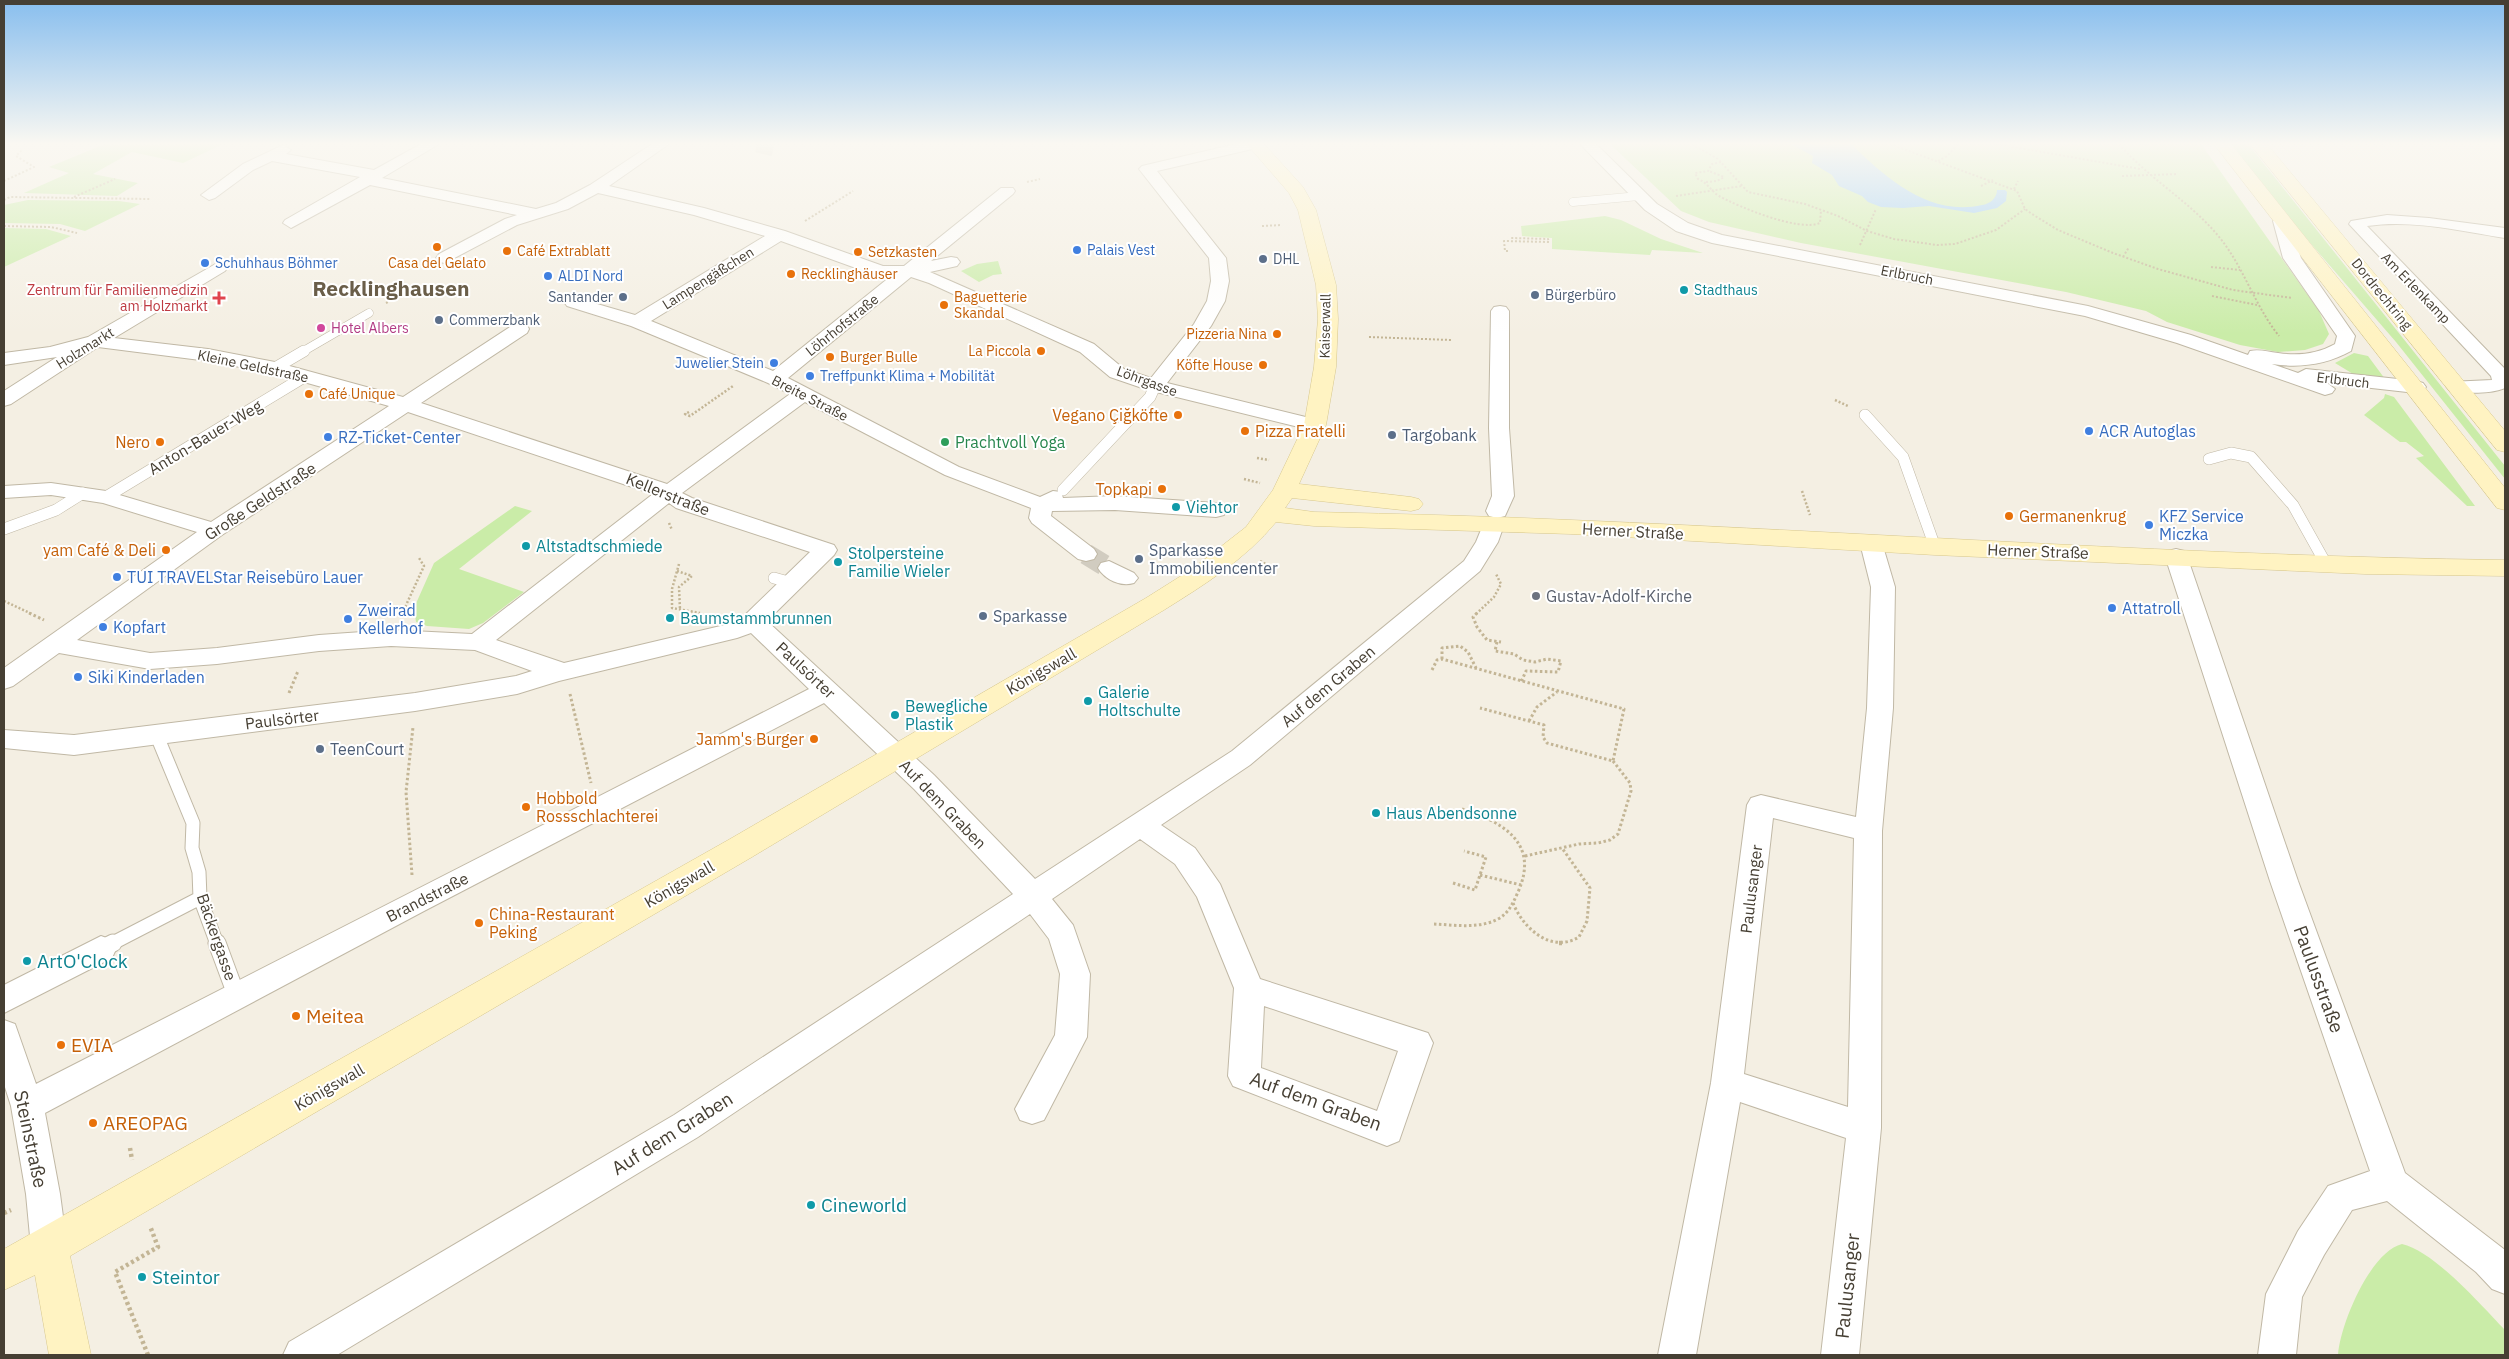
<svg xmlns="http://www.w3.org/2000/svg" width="2509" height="1359" viewBox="0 0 2509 1359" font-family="'IBM Plex Sans',sans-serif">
  <rect width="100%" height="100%" fill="#f4efe3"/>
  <path fill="#caeca8" d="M105 144 113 145 223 144 183 163 132 152 93 174 138 183 117 196 24 193 69 173 49 167Z
    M1610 144H2201L2319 311 2329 334 2323 344 2305 350 2278 352 2240 345 2167 322 2146 311 2066 292 1801 243 1709 222 1681 211Z
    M2231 144H2248L2505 466V479L2396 342 2299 230Z
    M28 200 119 201 140 204 85 231 60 224 4 223V205Z
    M1605 216 1621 220 1661 239 1703 253 1652 250 1650 255 1552 249V238L1522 236 1521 226Z
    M4 228 46 229 71 236 4 267Z
    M998 261 1002 274 993 275 979 282 961 271 977 264Z
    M2354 353 2368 356 2385 379 2358 377 2335 363Z
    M2385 394 2394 397 2475 506H2467L2416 458 2424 456 2406 442H2400L2364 415 2384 398Z
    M515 506 532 511 459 569 524 592 483 623 469 629 427 626 416 622 414 608 434 563Z
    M2402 1244C2434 1251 2481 1305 2505 1330V1355H2338C2340 1325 2370 1252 2402 1244Z"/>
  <path fill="#99ccf7" d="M1791 144H1851C1886 178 1929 217 1982 205 1990 204 1997 198 1997 190H2005L2007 192 2006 201 1997 208 1974 213 1929 206 1903 208 1881 207 1868 202 1862 196 1839 186 1832 175 1812 163 1813 156Z"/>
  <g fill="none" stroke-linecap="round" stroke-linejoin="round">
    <path stroke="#d1ccc0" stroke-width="17" stroke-dasharray="17 8" stroke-linecap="butt" d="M757 144 780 149"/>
    <path stroke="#d1ccc0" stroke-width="21" stroke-dasharray="21 11" stroke-linecap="butt" d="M1086 554 1109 568"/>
    <defs>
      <path id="lane-far3" d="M1573 202 1639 196
        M302 352 369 313"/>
      <path id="lane-far2" d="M275 368 304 351
        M1865 415 1903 457 1935 547
        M2209 459 2231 453 2251 457 2293 505 2326 564
        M1063 490 1150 397 1155 386
        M106 497 304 377
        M4 529 56 510 83 493
        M774 578 792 583"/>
      <path id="lane-far1" d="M157 736 193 823 192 848 199 872 200 898 217 944
        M111 944 200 898"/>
      <path id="lane" d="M217 943 237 997
        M101 949 113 943"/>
      <path id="street" d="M421 144H439L382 178 536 209 556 203 590 185 652 144H669L609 186 704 208 785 231 883 266H904L1001 188H1013L1015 191 1013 194 931 261 951 257 957 258 960 262 957 266 930 272 1094 344 1124 369 1151 378 1194 324 1207 301 1211 281 1209 258 1139 169 1142 166 1236 144H1263L1261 147 1157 171 1226 258 1229 281 1225 301 1211 326 1167 383 1322 421 1325 425 1322 429 1315 431 1148 390 1110 377 1080 352 929 283 911 277 788 378 959 467 1040 497 1053 491 1061 492 1063 498 1115 496 1216 503 1224 505 1227 510 1224 515 1216 517 1115 510 1052 511 1051 516 1094 549 1097 554 1094 559 1086 561 1078 559 1032 523 1029 518 1031 508 945 475 805 402 682 493 692 498 834 545 837 550 834 555 767 621 934 775 1035 879 1232 751 1464 561 1476 542 1485 520 1493 518 1501 520 1504 525 1498 542 1480 571 1250 765 1161 825 1195 848 1220 884 1260 979 1428 1033 1433 1043 1399 1141 1387 1146 1233 1086 1228 1076 1234 988 1197 897 1175 864 1140 839 1052 899 1073 925 1090 974 1087 1037 1044 1120 1032 1124 1020 1120 1015 1109 1055 1035 1060 974 1049 939 1030 914 698 1137 337 1355H283L289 1342 674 1115 1013 894 914 789 824 703 424 911 45 1113 60 1194 67 1247 62 1259 49 1265 36 1259 31 1247 26 1194 11 1106 4 1084V1020L15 1024 36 1084 809 689 751 633 737 638 559 681 517 694 415 711 74 755 4 748V730L74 735 415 693 516 676 532 671 475 650 391 646 319 651 217 664 150 669 59 653 13 686 4 689V668L197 532 103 503 51 495 4 498V486L51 483 106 491 211 522 389 406 272 373 208 361 98 347 11 404 4 406V391L57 357 4 365V353L50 347 88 337 219 262 225 263 228 267 225 271 114 338 208 349 275 362 403 397 513 325H527L529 329 527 333 421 403 667 484 790 394 768 383 631 326 567 306 564 302 567 298 573 297 635 315 765 236 694 215 598 193 568 209 517 225 445 263 439 262 436 258 439 254 505 219 517 215 370 185 291 228 283 223 285 220 360 177 272 161 253 170 215 198 209 200 201 195 243 164 283 145 291 150 286 154 374 170ZM781 241 875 275 891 276 773 371 651 321ZM408 412 653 494 472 634 391 630 319 635 217 648 150 653 77 640 222 535ZM669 503 676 508 810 552 745 615 729 624 564 663 496 640ZM1264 1006 1398 1051 1377 1111 1261 1068Z
        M1580 144H1596L1657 204 1688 223 1722 235 2088 306 2191 335 2248 355 2250 351C2260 349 2268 352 2278 353 2298 356 2317 354 2335 344L2337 336 2283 258 2273 221 2281 216 2287 218 2301 258 2355 336 2351 351C2326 365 2299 368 2272 364L2298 373 2306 369 2416 381 2423 383 2426 387 2423 391 2416 393 2327 383 2335 389 2332 393 2325 395 2177 343 2085 316 1712 243 1676 231 1645 210Z
        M2387 215 2429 218 2505 228V238C2461 231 2412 219 2367 226L2505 369V388C2490 394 2465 394 2449 390L2446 386 2449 382 2492 380 2491 376 2349 224 2351 221Z
        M1500 306 1506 307 1509 311V428L1514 496 1505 516 1497 518 1489 516 1486 511 1492 496 1489 428 1491 311 1494 307Z
        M1871 536 1879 538 1882 543 1895 587 1893 708 1882 831 1881 1128 1859 1355H1821L1846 1138 1740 1102 1696 1355H1658L1711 1083 1747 805 1751 798 1761 795 1856 817 1867 708 1871 587 1860 543 1863 538ZM1773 818 1854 838 1848 1107 1744 1074Z
        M2176 549 2184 551 2187 556 2298 881 2405 1173 2505 1250V1294L2492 1289 2476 1272 2387 1201 2352 1210 2324 1255 2302 1297 2296 1355H2258L2266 1294 2298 1231 2328 1186 2370 1171 2270 881 2165 556 2168 551Z
        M1109 561 1134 573 1138 578 1134 583C1121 587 1105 580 1098 568L1101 563Z
        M101 936 112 940 116 949 112 958 4 1013V985Z"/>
      <path id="secondary" d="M1247 144H1264L1303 187 1316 210 1336 285 1338 319 1336 367 1326 425 1299 484 1411 497 1419 499 1423 504 1419 509 1411 511 1292 498 1285 508 1314 512C1400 514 1486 516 1571 520 1883 533 2193 556 2505 560V576L2365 574 1935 555 1571 534 1314 526 1276 522C1246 559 1204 585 1164 610L752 857 70 1256 91 1355H49L35 1275 4 1290V1249L730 839 1146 598 1192 569 1246 527 1273 490 1304 425 1314 367 1318 319 1316 285 1298 210 1289 193Z
        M2214 144H2231L2505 488V510L2497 508Z
        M2250 144H2267L2505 431V452L2497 450Z"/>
    </defs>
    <use href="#lane-far3" stroke="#c0b8a5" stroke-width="9"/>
    <use href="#lane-far2" stroke="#c0b8a5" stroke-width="12"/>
    <use href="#lane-far1" stroke="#c0b8a5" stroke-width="15"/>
    <use href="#lane" stroke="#c0b8a5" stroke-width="19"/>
    <use href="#street" stroke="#c0b8a5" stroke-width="2"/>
    <use href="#secondary" stroke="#d8c88e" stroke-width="1"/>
    <path stroke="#c3b595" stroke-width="2" stroke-dasharray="2 2" stroke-linecap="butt" d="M1692 144 1718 159 1748 192 1805 204 1838 216 1867 231 1894 239 1937 245 1955 244 1996 230 2025 209
      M1890 144 2017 191 2025 209 2032 214 2058 230 2113 253 2158 269 2233 290 2292 298
      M1996 144 2140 169
      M2119 144C2149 179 2191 202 2220 238 2244 268 2255 306 2279 336
      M2141 144 2149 145
      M1938 161 1947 156 1958 144
      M1721 162 1712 164 1708 171 1695 173 1698 179C1708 183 1711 191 1719 196 1739 207 1799 232 1820 223L1821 210
      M2122 176 2178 174
      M4 181 34 167 16 156 22 150
      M1027 182 1040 179
      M1706 182 1717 181 1724 177 1709 171
      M1981 186 1993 180
      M2014 189 2018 181
      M1676 196 1742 186
      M74 197 115 179
      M4 200 10 197 150 199
      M805 221 853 191
      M4 226 51 227 77 233
      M1262 226 1282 225
      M1860 245 1876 209
      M1508 251H1505L1504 241 1549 242 1548 239 1512 238V236
      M2123 257 2129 247
      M2211 267 2240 270
      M2212 296 2257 305
      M386 303 397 297
      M1369 337 1451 340"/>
    <path stroke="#c3b595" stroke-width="2.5" stroke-dasharray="2 2" stroke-linecap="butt" d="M1835 400 1848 406
      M689 412 685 414 690 416 733 386
      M1257 458 1269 460
      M1244 479 1260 483
      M1802 491 1810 515
      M669 523 672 530
      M1260 561 1275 569
      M679 564 672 589V608L700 613
      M677 571 692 576 679 587 680 610
      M4 601 32 614
      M402 614 424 566 419 558
      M1476 614 1494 597 1501 584 1496 574"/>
    <path stroke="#c3b595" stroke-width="3" stroke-dasharray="2.5 2.5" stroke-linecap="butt" d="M29 613 44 620
      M1477 613 1473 617 1477 627 1487 640 1501 642
      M402 615 403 613
      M1497 642 1495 651 1514 654 1523 660 1535 662 1547 659 1561 661 1558 672 1526 671 1521 682
      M1442 659V648L1460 646 1468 652 1476 668
      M1432 670 1437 660 1442 659 1624 709 1613 761 1547 743 1543 737 1544 725 1480 708
      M289 693 298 671
      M570 694 591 783
      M1529 721 1537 707 1557 692
      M1525 856 1579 844 1598 843 1610 840 1618 834 1631 791 1630 783 1613 761
      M412 875 406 792 413 727
      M1480 875 1521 885
      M1453 883 1475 890 1486 857 1464 851
      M1513 903C1523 928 1551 954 1579 937L1587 921 1590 888 1562 848
      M1434 924C1455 925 1479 929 1498 919 1509 913 1513 903 1518 892 1540 843 1503 822 1462 809"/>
    <path stroke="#c3b595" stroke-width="4.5" stroke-dasharray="3 3" stroke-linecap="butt" d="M1559 943H1565
      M130 1148 132 1160
      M4 1213 11 1210
      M148 1355 115 1272 158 1247 150 1226"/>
    <use href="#lane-far3" stroke="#fff" stroke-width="8"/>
    <use href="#lane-far2" stroke="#fff" stroke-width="11"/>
    <use href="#lane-far1" stroke="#fff" stroke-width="13"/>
    <use href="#lane" stroke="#fff" stroke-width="17"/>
    <use href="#street" fill="#fff" fill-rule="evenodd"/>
    <use href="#secondary" fill="#fff3c2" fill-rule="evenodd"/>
  </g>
  <linearGradient id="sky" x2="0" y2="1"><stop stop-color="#88beee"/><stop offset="0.43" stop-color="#faf8f2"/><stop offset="1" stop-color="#faf8f2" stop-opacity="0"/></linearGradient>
  <rect width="2509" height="334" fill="url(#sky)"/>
  <g fill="#e8710a" stroke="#fff" stroke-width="2">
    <circle cx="437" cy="247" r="5"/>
    <circle cx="507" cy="251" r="5"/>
    <circle cx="858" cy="252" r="5"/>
    <circle cx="791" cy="274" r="5"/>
    <circle cx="944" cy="305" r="5"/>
    <circle cx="1277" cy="334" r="5"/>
    <circle cx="1041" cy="351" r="5"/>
    <circle cx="830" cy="357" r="5"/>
    <circle cx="1263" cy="365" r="5"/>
    <circle cx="309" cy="394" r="5"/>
    <circle cx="1178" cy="415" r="5"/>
    <circle cx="1245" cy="431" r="5"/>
    <circle cx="160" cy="442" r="5"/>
    <circle cx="1162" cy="489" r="5"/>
    <circle cx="2009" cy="516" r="5"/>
    <circle cx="166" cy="550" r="5"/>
    <circle cx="814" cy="739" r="5"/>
    <circle cx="526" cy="807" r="5"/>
    <circle cx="479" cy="923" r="5"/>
    <circle cx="296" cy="1016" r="5"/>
    <circle cx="61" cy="1045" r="5"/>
    <circle cx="93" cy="1123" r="5"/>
  </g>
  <g fill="#3f7fe0" stroke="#fff" stroke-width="2">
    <circle cx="1077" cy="250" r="5"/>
    <circle cx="205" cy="263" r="5"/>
    <circle cx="548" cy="276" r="5"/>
    <circle cx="774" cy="363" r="5"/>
    <circle cx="810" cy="376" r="5"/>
    <circle cx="2089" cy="431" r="5"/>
    <circle cx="328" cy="437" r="5"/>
    <circle cx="2149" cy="525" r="5"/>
    <circle cx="117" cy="577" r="5"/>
    <circle cx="2112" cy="608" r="5"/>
    <circle cx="348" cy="619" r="5"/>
    <circle cx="103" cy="627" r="5"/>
    <circle cx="78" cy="677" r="5"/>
  </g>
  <g fill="#5c6f8a" stroke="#fff" stroke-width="2">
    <circle cx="1263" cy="259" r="5"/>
    <circle cx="1535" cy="295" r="5"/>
    <circle cx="623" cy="297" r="5"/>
    <circle cx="439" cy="320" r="5"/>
    <circle cx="1392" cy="435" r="5"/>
    <circle cx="1139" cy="559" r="5"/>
    <circle cx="983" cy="616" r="5"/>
    <circle cx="320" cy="749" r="5"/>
  </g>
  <g fill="#0f9aa8" stroke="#fff" stroke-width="2">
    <circle cx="1684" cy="290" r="5"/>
    <circle cx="1176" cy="507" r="5"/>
    <circle cx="526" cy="546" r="5"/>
    <circle cx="838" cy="562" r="5"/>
    <circle cx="670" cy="618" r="5"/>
    <circle cx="1088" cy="701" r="5"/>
    <circle cx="895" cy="715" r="5"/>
    <circle cx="1376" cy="813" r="5"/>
    <circle cx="27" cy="961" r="5"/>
    <circle cx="811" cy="1205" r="5"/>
    <circle cx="142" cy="1277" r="5"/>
  </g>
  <path fill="#e0444e" stroke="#fff" stroke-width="2" d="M216.5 290.5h5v5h5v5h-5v5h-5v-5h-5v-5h5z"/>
  <circle fill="#d1479c" stroke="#fff" stroke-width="2" cx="321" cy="328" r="5"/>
  <circle fill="#2e9e5b" stroke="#fff" stroke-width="2" cx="945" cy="442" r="5"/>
  <circle fill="#6b7280" stroke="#fff" stroke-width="2" cx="1536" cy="596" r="5"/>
  <g text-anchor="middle" stroke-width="4" stroke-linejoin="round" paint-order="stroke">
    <g font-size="14" fill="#366cbe" stroke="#fff" text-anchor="start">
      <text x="1087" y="255">Palais Vest</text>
      <text x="215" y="268">Schuhhaus Böhmer</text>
      <text x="558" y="281">ALDI Nord</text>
      <text x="764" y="368" text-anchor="end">Juwelier Stein</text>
      <text x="820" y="381">Treffpunkt Klima + Mobilität</text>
    </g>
    <g font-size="14" fill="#c56008" stroke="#fff" text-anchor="start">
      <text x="517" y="256">Café Extrablatt</text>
      <text x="868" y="257">Setzkasten</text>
      <text x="437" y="268" text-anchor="middle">Casa del Gelato</text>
      <text x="801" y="279">Recklinghäuser</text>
      <text x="954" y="302">Baguetterie<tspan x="954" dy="16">Skandal</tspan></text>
      <text x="1267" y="339" text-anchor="end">Pizzeria Nina</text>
      <text x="1031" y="356" text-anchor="end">La Piccola</text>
      <text x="840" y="362">Burger Bulle</text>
      <text x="1253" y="370" text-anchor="end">Köfte House</text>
      <text x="319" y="399">Café Unique</text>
    </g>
    <g font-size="14" fill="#4e5e75" stroke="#fff" text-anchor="start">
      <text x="1273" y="264">DHL</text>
      <text x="1545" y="300">Bürgerbüro</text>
      <text x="613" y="302" text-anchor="end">Santander</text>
      <text x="449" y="325">Commerzbank</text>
    </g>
    <g font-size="14" fill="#463f33" stroke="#fff">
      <text transform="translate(1907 275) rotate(11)" y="5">Erlbruch</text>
      <text transform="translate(708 278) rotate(-32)" y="5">Lampengäßchen</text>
      <text transform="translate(2416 288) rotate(46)" y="5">Am Erlenkamp</text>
      <text transform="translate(2382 294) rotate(51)" y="5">Dordrechtring</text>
      <text transform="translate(842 325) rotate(-39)" y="5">Löhrhofstraße</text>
      <text transform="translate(1325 326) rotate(-89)" y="5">Kaiserwall</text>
      <text transform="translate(85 348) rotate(-32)" y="5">Holzmarkt</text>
      <text transform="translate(253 366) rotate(12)" y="5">Kleine Geldstraße</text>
      <text transform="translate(2343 380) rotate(7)" y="5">Erlbruch</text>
      <text transform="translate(1147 381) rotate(20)" y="5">Löhrgasse</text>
      <text transform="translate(810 398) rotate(27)" y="5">Breite Straße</text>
    </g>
    <g font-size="14" fill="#be3a42" stroke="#fff" text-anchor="end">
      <text x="208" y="295">Zentrum für Familienmedizin<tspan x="208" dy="16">am Holzmarkt</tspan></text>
    </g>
    <g font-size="14" fill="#0d838f" stroke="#fff" text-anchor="start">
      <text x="1694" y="295">Stadthaus</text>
    </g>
    <g font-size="14" fill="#b23c85" stroke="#fff" text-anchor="start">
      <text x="331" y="333">Hotel Albers</text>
    </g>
    <g font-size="16" fill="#c56008" stroke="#fff" text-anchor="end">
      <text x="1168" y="421">Vegano Çiğköfte</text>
      <text x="1255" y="437" text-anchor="start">Pizza Fratelli</text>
      <text x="150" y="448">Nero</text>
      <text x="1152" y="495">Topkapi</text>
      <text x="2019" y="522" text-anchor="start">Germanenkrug</text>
      <text x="156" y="556">yam Café &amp; Deli</text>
      <text x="804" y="745">Jamm's Burger</text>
      <text x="536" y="804" text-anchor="start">Hobbold<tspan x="536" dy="18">Rossschlachterei</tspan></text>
      <text x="489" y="920" text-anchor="start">China-Restaurant<tspan x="489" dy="18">Peking</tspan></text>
    </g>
    <g font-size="16" fill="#366cbe" stroke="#fff" text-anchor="start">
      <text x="2099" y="437">ACR Autoglas</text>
      <text x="338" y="443">RZ-Ticket-Center</text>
      <text x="2159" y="522">KFZ Service<tspan x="2159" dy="18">Miczka</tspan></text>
      <text x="127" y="583">TUI TRAVELStar Reisebüro Lauer</text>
      <text x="2122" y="614">Attatroll</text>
      <text x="358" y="616">Zweirad<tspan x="358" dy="18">Kellerhof</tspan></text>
      <text x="113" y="633">Kopfart</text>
      <text x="88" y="683">Siki Kinderladen</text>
    </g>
    <g font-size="16" fill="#4e5e75" stroke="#fff" text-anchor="start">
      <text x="1402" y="441">Targobank</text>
      <text x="1149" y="556">Sparkasse<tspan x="1149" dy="18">Immobiliencenter</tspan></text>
      <text x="993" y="622">Sparkasse</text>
      <text x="330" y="755">TeenCourt</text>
    </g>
    <g font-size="16" fill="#463f33" stroke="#fff">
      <text transform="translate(205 437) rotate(-31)" y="6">Anton-Bauer-Weg</text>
      <text transform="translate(668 494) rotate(22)" y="6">Kellerstraße</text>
      <text transform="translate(260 501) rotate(-33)" y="6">Große Geldstraße</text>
      <text transform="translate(1633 531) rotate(3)" y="6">Herner Straße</text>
      <text transform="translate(2038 551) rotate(2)" y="6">Herner Straße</text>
      <text transform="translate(806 670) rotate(43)" y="6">Paulsörter</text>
      <text transform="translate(1041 671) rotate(-30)" y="6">Königswall</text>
      <text transform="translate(1328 686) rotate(-40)" y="6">Auf dem Graben</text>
      <text transform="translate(282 719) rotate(-7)" y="6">Paulsörter</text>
      <text transform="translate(943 804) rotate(46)" y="6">Auf dem Graben</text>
      <text transform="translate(679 884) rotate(-30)" y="6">Königswall</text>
      <text transform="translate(1751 889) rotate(-83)" y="6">Paulusanger</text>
      <text transform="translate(427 897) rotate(-27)" y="6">Brandstraße</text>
      <text transform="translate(217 937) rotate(71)" y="6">Bäckergasse</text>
      <text transform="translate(329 1087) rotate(-30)" y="6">Königswall</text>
    </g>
    <g font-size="16" fill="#27864d" stroke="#fff" text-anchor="start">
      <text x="955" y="448">Prachtvoll Yoga</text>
    </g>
    <g font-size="16" fill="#0d838f" stroke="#fff" text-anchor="start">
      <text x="1186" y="513">Viehtor</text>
      <text x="536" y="552">Altstadtschmiede</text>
      <text x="848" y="559">Stolpersteine<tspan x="848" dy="18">Familie Wieler</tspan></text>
      <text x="680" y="624">Baumstammbrunnen</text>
      <text x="1098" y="698">Galerie<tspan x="1098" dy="18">Holtschulte</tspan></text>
      <text x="905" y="712">Bewegliche<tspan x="905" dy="18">Plastik</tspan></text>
      <text x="1386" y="819">Haus Abendsonne</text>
    </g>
    <g font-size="16" fill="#5b616d" stroke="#fff" text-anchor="start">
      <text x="1546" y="602">Gustav-Adolf-Kirche</text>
    </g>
    <g font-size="19" fill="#0d838f" stroke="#fff" text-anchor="start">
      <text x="37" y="968">ArtO'Clock</text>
      <text x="821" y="1212">Cineworld</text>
      <text x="152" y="1284">Steintor</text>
    </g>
    <g font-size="19" fill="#463f33" stroke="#fff">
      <text transform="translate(2319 979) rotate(70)" y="7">Paulusstraße</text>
      <text transform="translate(1316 1101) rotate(20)" y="7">Auf dem Graben</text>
      <text transform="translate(672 1133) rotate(-32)" y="7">Auf dem Graben</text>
      <text transform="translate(31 1139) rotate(78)" y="7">Steinstraße</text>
      <text transform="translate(1847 1286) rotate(-84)" y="7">Paulusanger</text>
    </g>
    <g font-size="19" fill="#c56008" stroke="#fff" text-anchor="start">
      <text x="306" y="1023">Meitea</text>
      <text x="71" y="1052">EVIA</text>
      <text x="103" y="1130">AREOPAG</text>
    </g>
    <g font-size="21" font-weight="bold" fill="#6a5e49" stroke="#fff">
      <text x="391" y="296">Recklinghausen</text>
    </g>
  </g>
  <rect width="2509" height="1359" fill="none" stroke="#463f33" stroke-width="10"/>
</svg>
